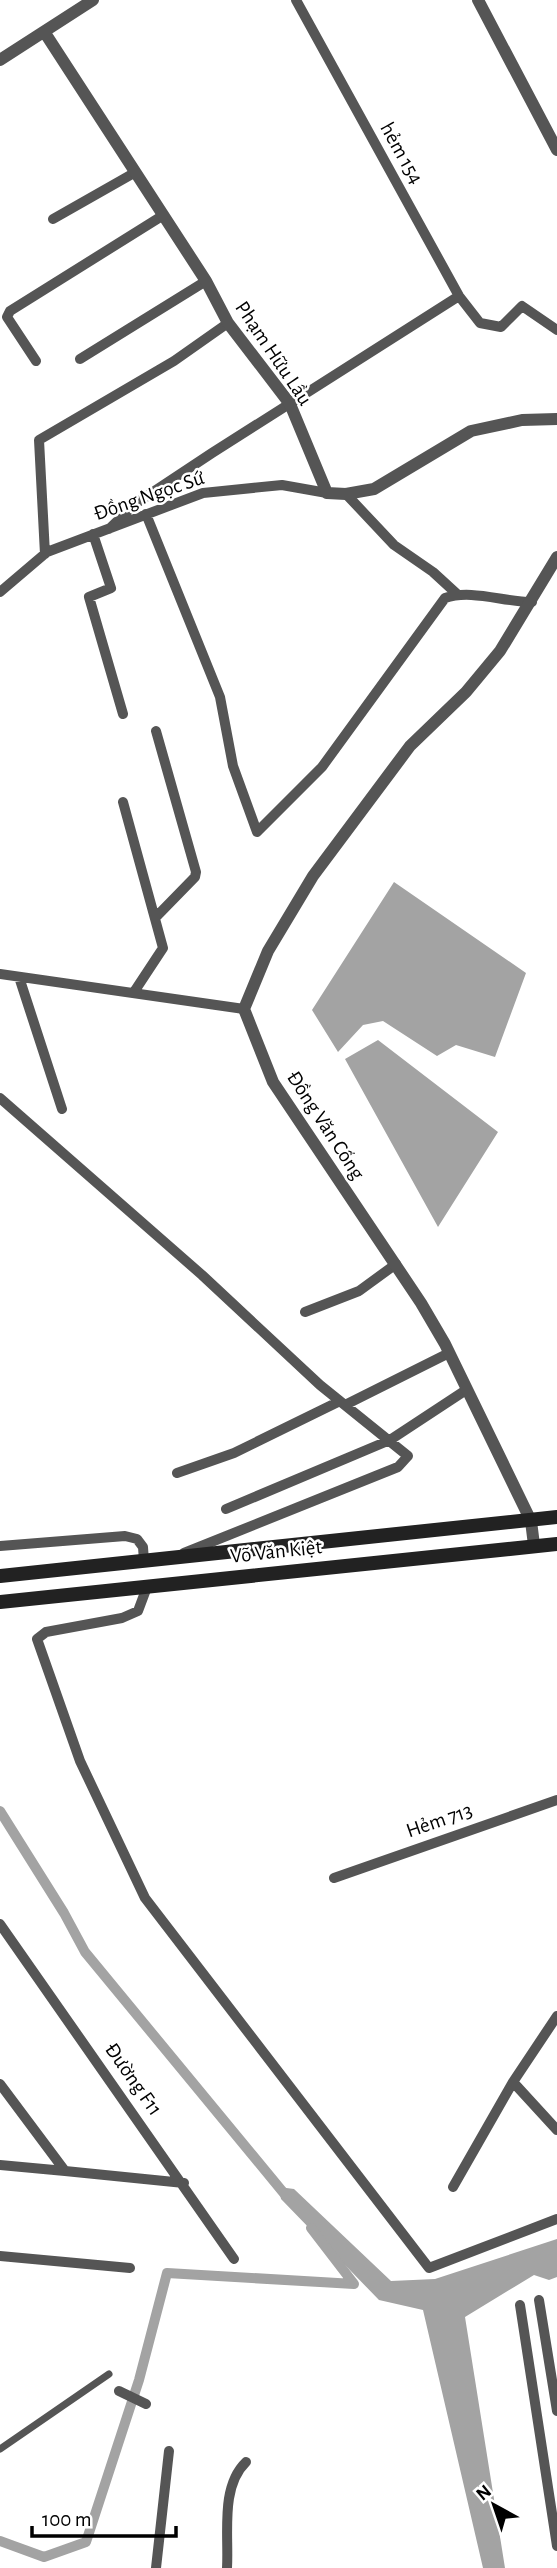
<svg xmlns="http://www.w3.org/2000/svg" width="557" height="2568" viewBox="0 0 557 2568" font-family="'Alegreya Sans',sans-serif">
  <rect width="100%" height="100%" fill="#fff"/>
  <path fill="#a3a3a3" d="M394 882 526 973 495 1057 456 1045 437 1056 383 1021 363 1025 338 1052 312 1010Z
    M378 1040 498 1132 438 1227 345 1059Z
    M279 2187 294 2189 391 2281 435 2279 557 2239V2277L549 2280 534 2275 465 2317 505 2568H483L423 2310 379 2300 281 2199Z"/>
  <g fill="none" stroke-linecap="round" stroke-linejoin="round">
    <path stroke="#a3a3a3" stroke-width="10" d="M0 1811 64 1913 85 1952 287 2197
      M0 2541 44 2557 86 2542 139 2380 167 2273 354 2284 311 2228"/>
    <path stroke="#555" stroke-width="7" d="M0 2449 109 2374"/>
    <path stroke="#555" stroke-width="10" d="M296 0 459 296 480 323 501 327 522 306 557 330
      M53 219 134 173
      M80 359 206 281
      M36 361 7 317 10 311 162 216
      M346 494 394 545 433 572 457 594
      M146 514 220 697 233 766 257 832 322 767 445 598C471 589 504 602 532 602
      M109 529 135 504 212 453 459 296
      M93 534 111 588 89 597 123 714
      M45 554 39 440 174 361 228 323
      M0 592 47 552 203 493 282 485 327 493
      M123 802 163 948 134 992
      M155 918 195 877 196 872 156 731
      M0 974 244 1009
      M19 977 62 1109
      M0 1098 202 1275 320 1385 408 1456 398 1467 184 1553
      M305 1312 359 1291 396 1264
      M345 1405 449 1353
      M177 1473 234 1453 340 1401
      M226 1509 390 1440 466 1390
      M0 1546 125 1536 137 1539 143 1547 144 1561
      M147 1587 138 1611 122 1618 46 1632 37 1639 80 1761 145 1898 429 2268 557 2219
      M334 1878 557 1800
      M0 1924 234 2259
      M513 2082 557 2130
      M0 2084 65 2171 184 2183
      M0 2165 65 2171
      M453 2187 513 2082 557 2016
      M0 2256 130 2268
      M539 2300 557 2411
      M520 2305 557 2546
      M119 2391 146 2404
      M156 2568 169 2451
      M227 2568C229 2535 220 2487 246 2462"/>
    <path stroke="#555" stroke-width="12" d="M478 0 557 150
      M45 33 206 281 228 323 290 404 327 493 346 494 374 489 471 431 522 420 557 419
      M0 60 93 0
      M534 1545 531 1521 445 1344 421 1303 273 1082 244 1009 268 951 313 876 410 746 466 692 500 651 557 557"/>
    <path stroke="#222" stroke-width="14" d="M0 1576 557 1517
      M0 1602 557 1544"/>
  </g>
  <g text-anchor="middle" stroke-width="5" stroke-linejoin="round" paint-order="stroke">
    <g font-size="21" fill="#000" stroke="#fff">
      <text transform="translate(402 153) rotate(61)" y="7">hẻm 154</text>
      <text transform="translate(274 353) rotate(56)" y="7">Phạm Hữu Lầu</text>
      <text transform="translate(149 495) rotate(-19)" y="7">Đồng Ngọc Sứ</text>
      <text transform="translate(326 1125) rotate(57)" y="7">Đồng Văn Cống</text>
      <text transform="translate(276 1551) rotate(-6)" y="7">Võ Văn Kiệt</text>
      <text transform="translate(439 1820) rotate(-19)" y="7">Hẻm 713</text>
      <text transform="translate(134 2079) rotate(55)" y="7">Đường F11</text>
    </g>
  </g>
  <g transform="translate(494 2505) rotate(320)" stroke="#ffffff" stroke-width="5" paint-order="stroke">
  <path d="M0-5L12 26L0 18L-12 26Z" fill="#000000"/>
  <text y="-10" font-size="19" font-weight="bold" text-anchor="middle" fill="#000000">N</text>
  </g>
  <path d="M32 2526v10h144v-10" fill="none" stroke="#000000" stroke-width="3.5"/>
  <text x="42" y="2526" font-size="21" fill="#000000" stroke="#ffffff" stroke-width="5" paint-order="stroke">100 m</text>
</svg>
